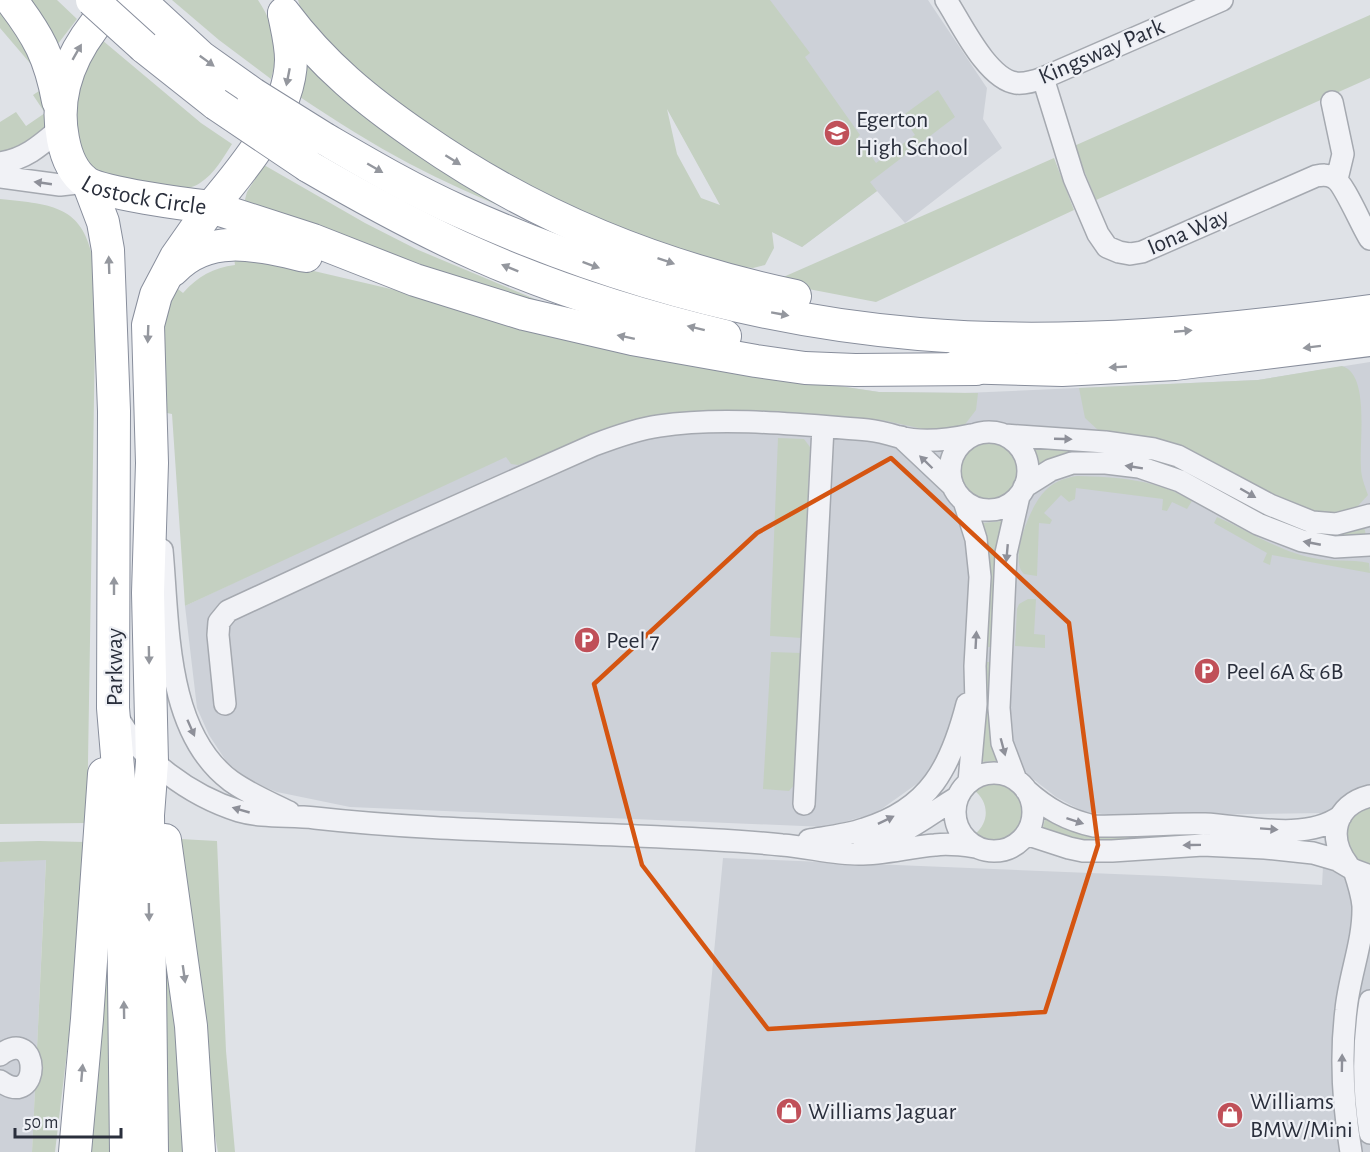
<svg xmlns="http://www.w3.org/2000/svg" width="1370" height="1152" viewBox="0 0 1370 1152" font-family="'Alegreya Sans',sans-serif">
  <rect width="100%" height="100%" fill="#dfe2e7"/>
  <path fill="#cdd1d8" d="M717 0H928L987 88 983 119 1002 148 905 223 877 191 802 247 721 206 662 99Z
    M1370 362V1152H695L723 858 1164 876 1322 885 1326 813 1116 816 1082 811 1056 797 1028 775 988 766 935 764 918 783 876 813 826 827 350 807 277 792 249 781 226 761 209 735 197 708 185 606 383 512 705 366 879 392 965 393 1258 380Z
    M46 859 32 1152H0V862Z"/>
  <path fill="#c4d0c1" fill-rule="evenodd" d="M0 0 46 84V138L0 157V122L16 112 26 126 45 113 33 95 42 89 36 81 41 76 0 28Z
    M20 0H57L77 19 54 49Z
    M172 0H258C275 26 280 49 271 79L219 40Z
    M298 0H770L810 53 805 57 860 135 858 137 876 163 915 135 902 116 938 90 955 117 870 182 877 191 802 247 772 232 774 248 765 265 753 268 719 264 644 246 479 164 340 65 303 17ZM667 109 720 205 701 198 677 154Z
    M1370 15V78L1096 200 1074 146Z
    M102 40 201 123 232 144C223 158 215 173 200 183 183 194 165 188 147 185 131 182 112 180 98 171 76 156 72 113 78 90 82 72 93 56 102 40Z
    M304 57 570 236C516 213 462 191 410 164 372 144 336 121 300 97L304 84Z
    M1054 158 1074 210 876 302 772 282Z
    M264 165 365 223 416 249 580 318 243 207 247 192Z
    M0 199C62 205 87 208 96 277L87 823 0 824Z
    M234 257H254L472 308 705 366 879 392 978 393 976 410 963 427 932 431 882 420 723 411 656 417 614 429 518 465 511 464 506 457 185 606 172 414 167 413 164 323 167 309 178 289 183 293C198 276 213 268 235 265Z
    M1342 366C1370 374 1359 441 1361 468 1361 477 1365 486 1368 495L1356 508 1331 516 1296 508 1153 439 1098 430 1085 418 1079 388 1258 380Z
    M778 438 804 439 810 447 802 638 770 636Z
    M960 471a29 29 0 1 1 58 0a29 29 0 1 1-58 0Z
    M1034 447 1116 450 1164 459 1251 504 1364 526 1366 536 1345 538 1288 529 1195 479 1040 466Z
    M1077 476C1116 477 1157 479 1192 501L1187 509 1172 502 1167 511 1162 510 1163 499 1076 488 1075 499 1069 502 1061 495 1044 513 1052 520 1050 524 1039 523 1037 576 1024 574C1008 560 1031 505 1044 492 1053 482 1064 478 1077 476Z
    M1217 517C1250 531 1277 551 1313 558 1331 562 1351 559 1369 563L1370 573 1272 555 1270 565 1263 562 1267 553 1214 523Z
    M1002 521 998 542 994 647H985L987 540 983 523Z
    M1028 599H1036L1034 634 1045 635V648L1015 646 1017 609 1019 604Z
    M771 652 801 653 794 785 789 791 763 789Z
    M983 662H994L998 761 979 762Z
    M990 782C1049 784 1018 866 975 834 990 822 989 802 974 790Z
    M1370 807V865C1348 859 1335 828 1357 812 1360 810 1366 808 1370 807Z
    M1045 819 1074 832 1094 836 1201 833 1307 839V847L1094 843 1042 831Z
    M180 839 217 841 226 1051 235 1152H218L210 1107Z
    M39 841 86 842 73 1001 55 1152H32L46 860 0 862V842Z
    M113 893 110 1152H88Z
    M171 946 191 1152H163L158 949Z"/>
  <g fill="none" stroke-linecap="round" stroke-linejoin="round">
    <defs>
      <path id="minor" d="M946 0C961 23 987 79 1016 83 1026 84 1035 81 1043 78L1222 0
        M1043 78 1074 178 1098 234 1107 247 1119 252 1130 254 1142 252 1316 176C1322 175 1328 174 1334 178 1344 183 1362 227 1370 239
        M1332 102 1343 154 1337 179
        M0 163C26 159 41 145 61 128
        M0 177 60 185 86 182
        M950 471a39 39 0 1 1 78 0a39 39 0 1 1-78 0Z
        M1005 435 1105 442 1154 449 1178 456 1270 505 1312 522 1336 524 1370 515
        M901 437 953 486
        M1024 487 1051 470 1072 463H1106L1139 467 1180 481 1258 524 1302 541 1335 547 1370 545
        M964 501 976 539 980 577 975 666 976 704 969 782
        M162 550C169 625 165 732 231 781 249 794 269 802 289 812
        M225 704 218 635 219 622 228 611 405 529 594 445C615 437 637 429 659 426 724 416 803 425 868 430 879 431 889 434 899 437 922 443 948 440 971 435
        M116 714C139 759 191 796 239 811 263 818 290 815 315 818 422 830 530 831 637 836 686 838 734 840 782 845 808 847 833 854 859 854 885 854 909 847 935 845 949 843 962 845 976 847
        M955 812a39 39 0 1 1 78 0a39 39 0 1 1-78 0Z
        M1016 780 1002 743 999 708 1006 553 1019 496
        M1026 790C1047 809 1067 820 1094 826 1131 827 1168 823 1205 824 1246 826 1305 842 1341 816
        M804 804 823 427
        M1026 834 1069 848 1083 851H1112L1203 845 1265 848 1313 853 1337 860 1354 870 1370 876
        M809 840C827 837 847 835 864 829 930 809 951 766 967 704
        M864 844C902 839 927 815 958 797
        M1348 865C1327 837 1334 805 1370 796
        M1370 1001C1363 1044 1363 1089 1370 1133
        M0 1055C41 1024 42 1111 0 1081
        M1351 1152C1343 1104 1340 1058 1346 1010 1349 976 1364 941 1363 906 1362 894 1358 882 1354 870"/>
      <g id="highway">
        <path d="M11 0C38 35 50 57 58 101"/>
        <path id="s1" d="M117 0C80 37 52 84 63 139 66 155 72 172 86 182 99 193 191 205 211 207 244 168 290 113 291 60 291 44 287 29 284 14"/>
        <path d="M139 0 201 57 253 94"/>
        <path d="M284 13C323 65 367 101 421 138 536 218 659 267 795 296"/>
        <path d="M144 47 216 104"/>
        <path d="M325 139C368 164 412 190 459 211 605 277 759 321 919 334 1066 347 1224 331 1370 311"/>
        <path d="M308 166C363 198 419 229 478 255 557 290 641 316 725 336"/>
        <path d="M89 185 103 222 108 250 114 411 113 708 122 815 126 1152"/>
        <path d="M173 270C209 231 261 246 306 256"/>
        <path d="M956 367 1062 370 1175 364 1370 340"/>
        <path d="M165 840 191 1026 199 1152"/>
        <path d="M75 1152 87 1019 104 774"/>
        <path d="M152 1152 148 815 152 762 148 593 152 463 148 325 156 295 176 257 211 207 313 240 415 280 524 314 632 339 756 361 805 368 855 370 976 369"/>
      </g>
    </defs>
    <use href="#minor" stroke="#a5a9b0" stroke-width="24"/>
    <use href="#highway" stroke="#888e9c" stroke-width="34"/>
    <use href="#minor" stroke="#f1f2f6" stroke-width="21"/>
    <use href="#highway" stroke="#fff" stroke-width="32"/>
    <defs>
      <path id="highway-bridge" d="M92 0 144 47
        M253 94 325 139
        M216 104 308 166"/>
    </defs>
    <use href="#highway-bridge" stroke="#888e9c" stroke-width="34" stroke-linecap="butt"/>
    <use href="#highway-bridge" stroke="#fff" stroke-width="32"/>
  </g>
  <defs><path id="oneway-solid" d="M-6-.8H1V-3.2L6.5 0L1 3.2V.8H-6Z" transform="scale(1.5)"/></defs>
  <g fill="#94979e">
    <use href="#oneway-solid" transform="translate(77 52) rotate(-60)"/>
    <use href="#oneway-solid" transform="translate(207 61) rotate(36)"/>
    <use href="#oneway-solid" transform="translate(288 77) rotate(101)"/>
    <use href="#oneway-solid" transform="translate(453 160) rotate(32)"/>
    <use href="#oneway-solid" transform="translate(375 168) rotate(30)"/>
    <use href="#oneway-solid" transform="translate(666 261) rotate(19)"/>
    <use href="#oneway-solid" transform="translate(109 265) rotate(-92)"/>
    <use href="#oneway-solid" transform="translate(591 265) rotate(20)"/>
    <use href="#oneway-solid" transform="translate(510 268) rotate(-158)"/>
    <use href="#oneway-solid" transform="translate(780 314) rotate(10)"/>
    <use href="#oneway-solid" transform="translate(696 328) rotate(-166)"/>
    <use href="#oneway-solid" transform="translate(1183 331) rotate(-5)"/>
    <use href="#oneway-solid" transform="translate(148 334) rotate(92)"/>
    <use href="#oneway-solid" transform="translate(626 337) rotate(-168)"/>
    <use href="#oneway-solid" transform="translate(1312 347) rotate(173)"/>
    <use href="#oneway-solid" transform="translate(1118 367) rotate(177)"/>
    <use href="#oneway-solid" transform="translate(114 586) rotate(-90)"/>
    <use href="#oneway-solid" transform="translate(149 655) rotate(89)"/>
    <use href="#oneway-solid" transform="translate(149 912) rotate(89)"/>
    <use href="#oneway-solid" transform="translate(184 974) rotate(82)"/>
    <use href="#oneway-solid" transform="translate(124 1010) rotate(-91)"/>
    <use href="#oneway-solid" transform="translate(82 1073) rotate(-85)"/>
  </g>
  <g fill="#8e9099">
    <use href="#oneway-solid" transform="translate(43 183) rotate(-172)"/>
    <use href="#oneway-solid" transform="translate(1063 439) rotate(2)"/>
    <use href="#oneway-solid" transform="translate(926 462) rotate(-136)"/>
    <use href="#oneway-solid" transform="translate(1134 467) rotate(-171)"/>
    <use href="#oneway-solid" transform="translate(1248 493) rotate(30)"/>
    <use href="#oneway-solid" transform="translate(1312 543) rotate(-169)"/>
    <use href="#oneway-solid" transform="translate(1007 553) rotate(95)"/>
    <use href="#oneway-solid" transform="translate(976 640) rotate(-87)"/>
    <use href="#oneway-solid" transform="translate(191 728) rotate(66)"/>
    <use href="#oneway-solid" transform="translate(1003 747) rotate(75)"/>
    <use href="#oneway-solid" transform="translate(241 810) rotate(-164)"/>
    <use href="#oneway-solid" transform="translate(886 820) rotate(-26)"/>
    <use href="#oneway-solid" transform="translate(1075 821) rotate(18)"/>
    <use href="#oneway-solid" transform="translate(1269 829) rotate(4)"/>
    <use href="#oneway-solid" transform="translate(1192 845) rotate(179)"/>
    <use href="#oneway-solid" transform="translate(1342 1063) rotate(-89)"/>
  </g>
  <path fill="none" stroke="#d55511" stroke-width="4.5" stroke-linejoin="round" d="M891 458 1069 623 1098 845 1045 1012 768 1029 642 865 594 684 757 533Z"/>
  <defs>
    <symbol id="school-disc" viewBox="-11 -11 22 22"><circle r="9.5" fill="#c05059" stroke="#eef0f5"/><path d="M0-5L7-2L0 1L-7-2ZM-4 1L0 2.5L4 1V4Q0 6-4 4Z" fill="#fff"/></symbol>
    <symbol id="parking-disc" viewBox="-11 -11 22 22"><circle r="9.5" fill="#c05059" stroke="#eef0f5"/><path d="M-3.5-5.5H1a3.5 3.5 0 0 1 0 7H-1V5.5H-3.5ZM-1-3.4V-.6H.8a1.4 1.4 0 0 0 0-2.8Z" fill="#fff"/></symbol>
    <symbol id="shop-disc" viewBox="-11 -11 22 22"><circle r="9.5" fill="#c05059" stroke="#eef0f5"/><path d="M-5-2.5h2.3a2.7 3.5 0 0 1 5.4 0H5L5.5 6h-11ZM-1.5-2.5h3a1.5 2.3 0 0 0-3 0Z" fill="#fff"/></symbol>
  </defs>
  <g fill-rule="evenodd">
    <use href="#school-disc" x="822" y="118" width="30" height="30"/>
    <use href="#parking-disc" x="572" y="625" width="30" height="30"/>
    <use href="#parking-disc" x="1192" y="656" width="30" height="30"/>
    <use href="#shop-disc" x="774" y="1096" width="30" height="30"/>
    <use href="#shop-disc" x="1215" y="1100" width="30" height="30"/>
  </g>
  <g text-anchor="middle" stroke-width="4.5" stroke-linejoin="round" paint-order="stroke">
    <g font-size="24" fill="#2a2f3c" stroke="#eef0f5">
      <text transform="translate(1101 51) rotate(-23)" y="8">Kingsway Park</text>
      <text dy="8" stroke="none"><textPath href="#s1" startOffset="266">Lostock Circle</textPath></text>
      <text transform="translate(1188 231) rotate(-23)" y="8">Iona Way</text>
      <text transform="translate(114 667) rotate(-90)" y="8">Parkway</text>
    </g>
    <g font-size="24" fill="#2a2f3c" stroke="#eef0f5" text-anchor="start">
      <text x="856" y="127">Egerton<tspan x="856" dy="28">High School</tspan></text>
      <text x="606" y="648">Peel 7</text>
      <text x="1226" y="679">Peel 6A &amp; 6B</text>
      <text x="1250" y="1109">Williams<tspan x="1250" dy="28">BMW/Mini</tspan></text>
      <text x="808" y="1119">Williams Jaguar</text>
    </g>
  </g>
  <path d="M15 1128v9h106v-9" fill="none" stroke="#2a2f3c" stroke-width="3"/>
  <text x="24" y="1128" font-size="18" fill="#2a2f3c" stroke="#eef0f5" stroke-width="4.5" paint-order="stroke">50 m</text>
</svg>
